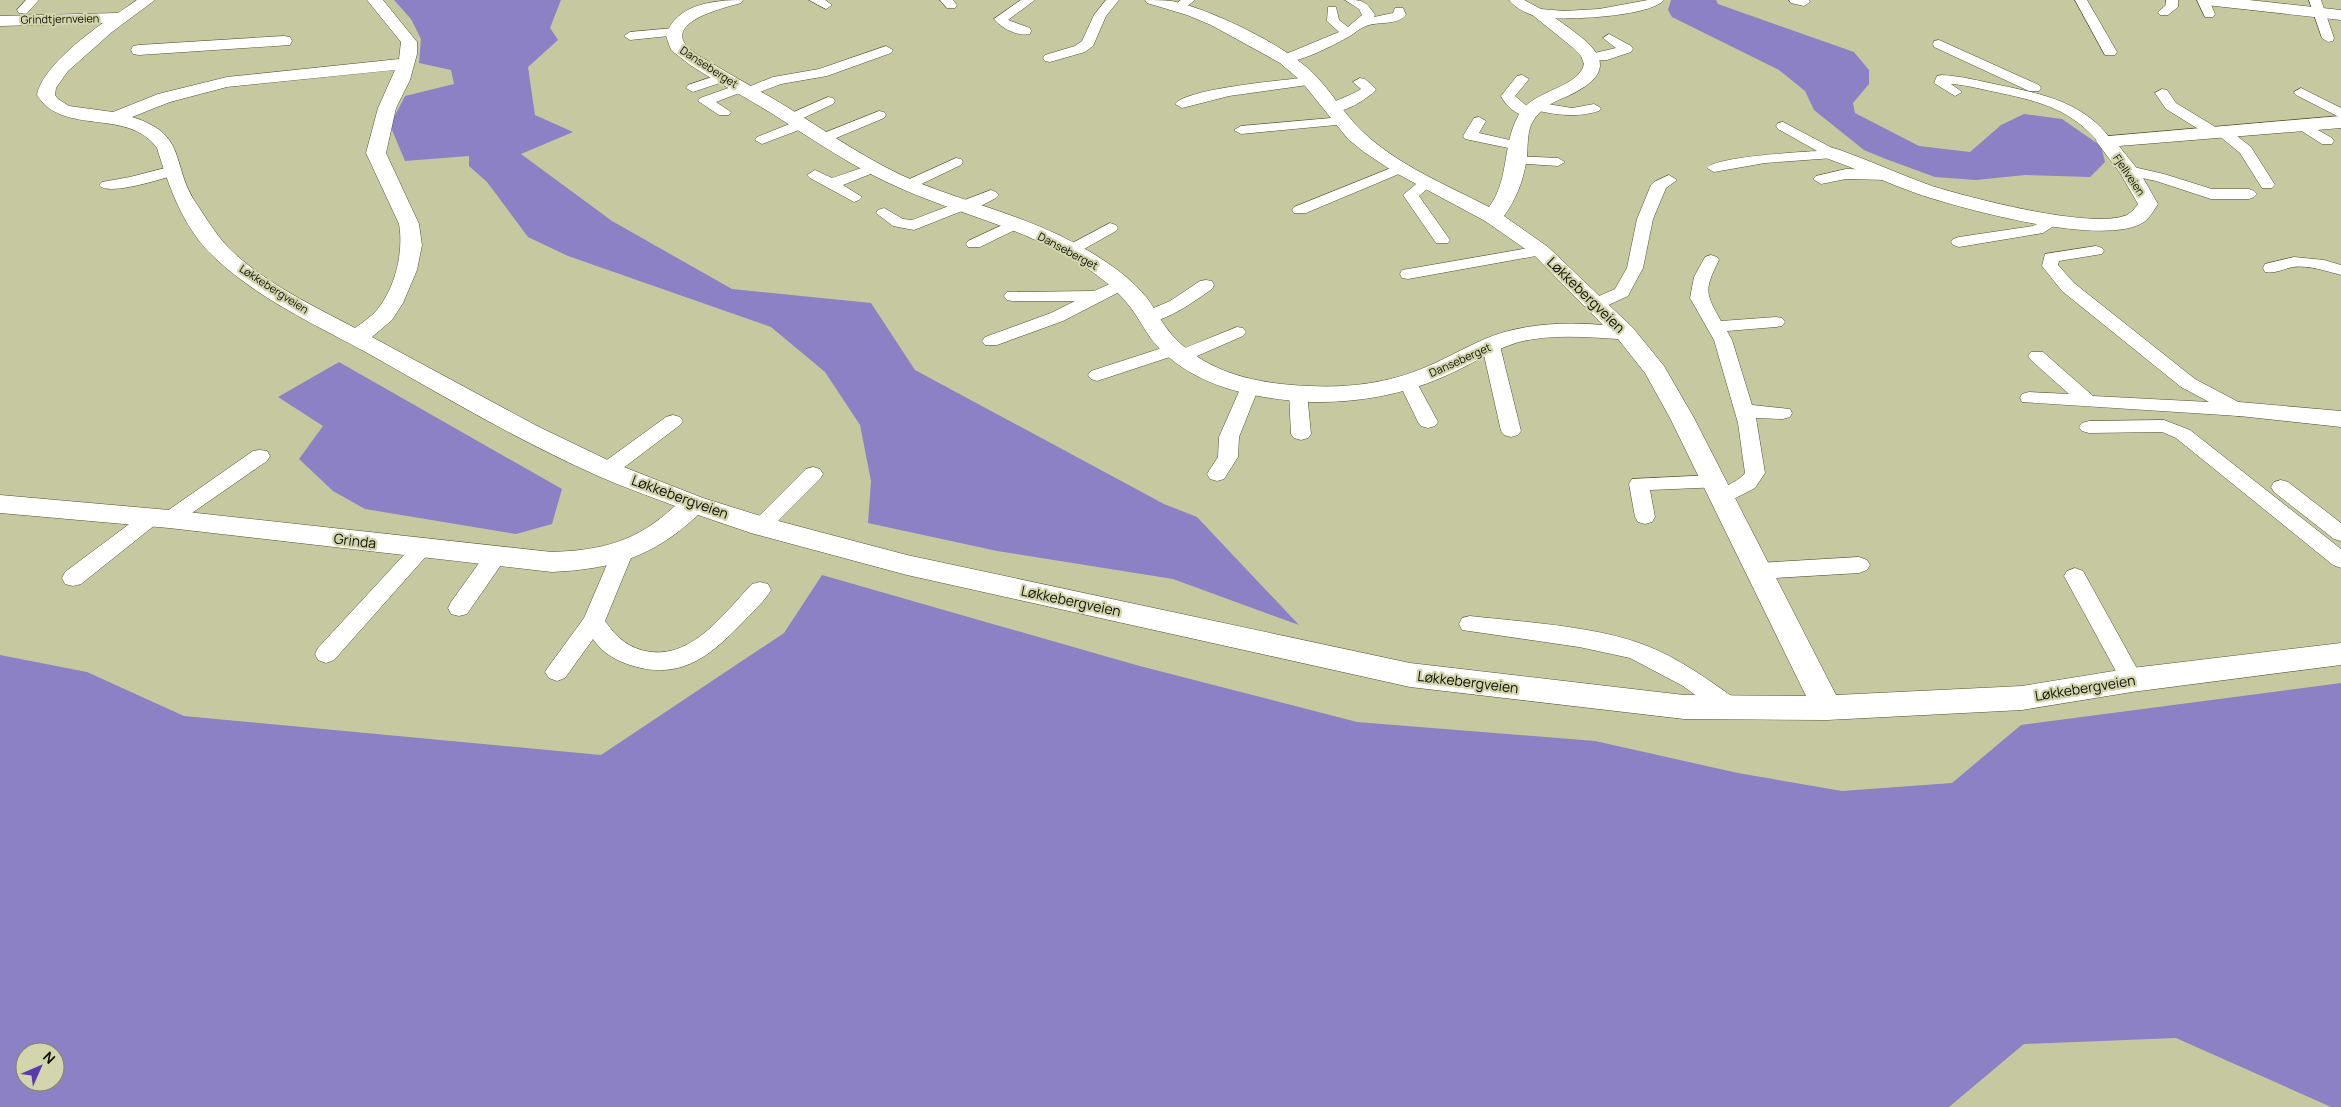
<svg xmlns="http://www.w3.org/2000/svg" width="2341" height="1107" viewBox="0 0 2341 1107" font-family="Manrope,sans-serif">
  <rect width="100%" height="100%" fill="#c6c9a0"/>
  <path fill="#8c81c5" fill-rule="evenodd" d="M394 0H561L550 28 558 40 528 67 535 115 573 132 521 154 612 221 732 289 871 303 915 370 1164 504 1197 517 1299 625 1173 579 997 551 868 523 871 481 860 425 825 372 771 327 568 256 528 237 487 182 469 166V156L405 161 390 125 405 96 454 84 451 70 419 63 421 39 411 19Z
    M1671 0H1716L1718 4 1854 52 1869 70V84L1853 103 1855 113 1919 146 1970 152 2001 125 2024 114 2062 119 2101 146 2105 162 2090 177 2025 175 1976 180 1935 177 1883 158 1864 150 1814 110 1805 91 1779 70 1672 17 1668 10Z
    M339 362 562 489 552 524 516 534 365 509 333 491 299 459 323 426 278 397Z
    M822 575 1136 665 1357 722 1595 741 1738 773 1842 791 1952 783 2021 725 2341 683V1107H2331L2176 1038 2024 1044 1949 1107H0V655L87 672 184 716 601 755 784 633ZM25 1052H55V1082H25Z"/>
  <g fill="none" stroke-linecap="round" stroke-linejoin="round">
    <defs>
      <path id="service" d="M26 0H39L27 13H19L17 10Z
        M809 0H825L832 5 826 9Z
        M940 0H953L957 5 955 8H947Z
        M1021 0H1035L1008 20 1030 28 1031 31 1030 34C1018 37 1001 28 994 19Z
        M1106 0H1119L1106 16 1093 46 1085 52 1050 62 1045 61 1043 58 1045 55 1075 46 1082 41 1094 15Z
        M1181 0H1195L1182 10H1174L1172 7Z
        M1345 0C1363 0 1365 0 1375 15L1374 17 1393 13 1395 8H1403L1406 15C1396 26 1378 21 1366 26 1360 28 1355 33 1350 36 1336 44 1296 65 1281 62L1279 59 1281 56 1339 32 1327 21 1328 7H1336L1339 20 1348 27 1362 15 1359 9Z
        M1509 0H1524L1541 9 1564 11 1599 9 1648 0H1664C1650 17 1561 21 1539 17 1529 15 1515 8 1509 0Z
        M1789 0H1809L1810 2 1804 6 1791 3Z
        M2075 0H2087L2117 52 2115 55H2105Z
        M2166 0H2178V7L2168 15H2160L2158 12 2166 5Z
        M2197 0H2209L2215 14 2213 17H2205Z
        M2309 0H2321L2334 38 2333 41 2328 42 2322 38Z
        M674 28 679 29 680 32 679 35 630 40 624 36 630 32Z
        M1609 34 1631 46 1633 49 1631 52 1607 60 1586 61 1584 58 1586 55 1616 48 1603 38Z
        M1939 40 2039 85 2041 88 2039 91H2029L1934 47 1933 44 1934 41Z
        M886 46 893 50 891 53 827 76 781 84 749 96 742 92 716 102 731 112 729 115H719L698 101 700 98 737 85 742 84 748 87 773 77 819 69Z
        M724 73 731 77 729 80 693 92 686 88 688 85Z
        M1522 75 1529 79 1515 96 1528 107 1530 103 1535 102 1572 108 1594 104 1601 108 1599 111C1576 118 1557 115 1534 110L1536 113 1534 116C1521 119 1506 107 1501 96L1517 76Z
        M1942 75C1961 76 1980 81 1999 85 2042 94 2085 102 2112 141L2105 145 2100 144C2072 110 2042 102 2000 93 1984 90 1968 85 1951 84L1962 92 1955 96 1934 83 1937 76Z
        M1310 77 1317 81 1315 84 1229 96 1182 108 1175 104C1187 88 1287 80 1310 77Z
        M1360 78 1365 79 1376 89 1374 92C1362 102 1342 115 1326 111L1324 108C1329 102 1351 96 1361 89L1353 82Z
        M2301 88 2341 108V118L2296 95 2294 92Z
        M2162 89 2167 90 2176 103 2217 128H2227L2251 147 2275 185 2272 188H2262L2240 153 2218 135H2208L2166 109 2155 93Z
        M828 97 833 98 835 101 833 104 797 121H807L809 124 807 127 762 144 755 140 757 137 797 121H787L785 118 787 115Z
        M879 111 884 112 886 115 884 118 829 141 824 142 817 138 819 135Z
        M1342 117 1347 118 1349 121 1347 124 1241 134 1234 130 1241 126Z
        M1479 117 1486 121 1479 133 1523 143 1525 146 1518 150 1465 139 1463 136 1474 118Z
        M2302 121 2332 138 2334 141 2332 144H2322L2297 128 2295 125Z
        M1783 122 1838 151 1840 154 1833 158 1765 163 1714 172 1707 168C1714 157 1800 152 1817 151L1778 129 1776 126 1778 123Z
        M1516 156 1558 158 1565 162 1558 166 1511 163 1509 160Z
        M956 158 961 159 963 162 961 165 913 188H903L900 185 903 182Z
        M873 164 878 165 880 168 878 171 843 185 862 197 859 200 854 202 810 178 807 175 815 170 832 178Z
        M1401 164 1406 165 1408 168 1406 171 1306 213H1294L1292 210 1294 207Z
        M173 166 181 171 178 174C165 178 107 197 99 185L102 182 130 177Z
        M2129 166 2164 174 2212 189H2249L2254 191 2257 194 2254 197 2249 199H2211L2156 181 2124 174 2121 171 2124 168Z
        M1846 169 1888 170 1896 175 1888 180 1846 179 1821 184 1813 179 1816 176Z
        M1669 175 1677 180 1666 188 1653 219 1643 268 1630 292 1628 296 1602 308H1590L1587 304 1590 300 1615 289 1627 268 1637 219 1651 185 1654 182Z
        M1427 177 1435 182 1419 196 1450 240 1448 243H1436L1403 195 1422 179Z
        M991 190 996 192 999 195 996 198 973 210 962 211 914 230 893 226 876 213 878 210 884 208 903 219 912 220Z
        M2055 215 2061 217 2063 220 2043 233 1959 247 1953 245 1951 242 1953 239 1959 237 2033 226Z
        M1013 220 1019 222 1021 225 1019 228 980 247H968L966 244 968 241Z
        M1110 223 1116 225 1118 228 1116 231 1077 253H1065L1063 250 1065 247Z
        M1541 246 1547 248 1549 251 1547 254 1408 279 1402 278 1400 274 1402 270 1408 269Z
        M2096 246 2102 248 2104 251 2102 254 2059 261 2058 265 2074 283 2195 379 2246 406 2248 410 2246 414 2239 416 2022 402 2020 398 2022 394 2029 392 2069 394 2031 360 2028 356 2031 352H2043L2093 396 2209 402 2181 387 2062 291 2042 266 2045 254Z
        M1711 255 1717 257 1719 260C1704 290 1705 293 1721 321L1776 317 1782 318 1785 322 1782 326 1776 327 1727 331 1732 340 1752 405 1790 409 1792 413 1790 417 1783 419 1756 418 1765 473 1755 488 1722 505 1715 503 1712 498C1719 486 1737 484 1745 473L1738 423 1714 340 1690 298 1694 277 1705 257Z
        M2294 257 2324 260 2341 265V275C2326 271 2308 265 2293 267 2283 269 2275 274 2265 272L2263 268 2265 264Z
        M1121 279 1127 280 1129 284 1127 288 1063 321 997 345H985L982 341 985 337 1051 313 1075 301H1013L1007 300 1004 296 1007 292 1094 291Z
        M1206 280 1212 281 1214 285 1212 289C1196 300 1162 326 1142 321L1139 317 1142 313 1170 301 1200 281Z
        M1237 327 1243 328 1246 332 1243 336 1188 360H1176L1173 356 1097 381 1091 379 1088 375 1091 371 1168 346H1180L1182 349Z
        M1491 341 1497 342 1500 346 1521 431 1518 435 1511 437 1504 435 1501 431 1482 346 1485 342Z
        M1408 377 1415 379 1417 383 1438 422 1435 426 1428 428 1421 426 1418 422 1399 383 1401 379Z
        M1250 381 1257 383 1259 387 1239 437 1238 457 1224 479 1217 481 1210 479 1207 474 1218 457 1219 437 1241 387 1243 383Z
        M1298 387 1305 389 1307 393 1311 434 1308 438 1301 440 1294 438 1291 434 1289 393 1291 389Z
        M673 415 680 417 683 421 680 425 614 475 607 477 600 475 597 470 600 465 666 417Z
        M2164 420 2190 430 2341 549V568L2333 565 2176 438 2162 432 2089 433 2082 431 2079 427 2082 423 2089 421Z
        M260 450 267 451 270 456 267 461 176 524 169 526 162 524 160 521 81 584 73 586 65 584 62 578 65 572 144 513 151 511 158 513 160 516 253 451Z
        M813 467 820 469 823 474 820 479 768 531 761 533 754 531 751 526 754 521 806 469Z
        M1714 475 1721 477 1724 482 1721 487 1650 490 1655 517 1652 522 1645 524 1638 522 1635 517 1629 484 1632 479Z
        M2281 480 2288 482 2341 523V541L2334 539 2274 492 2271 487 2274 482Z
        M422 541 429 543 433 548 429 553 334 660 326 663 318 660 315 654 318 648 415 543Z
        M622 545 630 548 633 553 605 621C617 638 629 649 651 652 694 657 725 612 752 584L760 582 768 584 771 590C765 601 754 610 746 619 713 653 684 681 633 666 617 661 603 654 593 639L565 678 557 681 549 678 545 672 549 666 584 618 614 548Z
        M495 549 503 552 506 557 503 562 467 614 459 616 451 614 448 608 451 602 487 552Z
        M1859 557 1867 560 1870 565 1867 570 1859 573 1759 579 1751 576 1748 571 1751 566 1759 563Z
        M2075 568 2083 571 2140 674 2144 680 2140 686 2132 689 2124 686 2064 576 2067 571Z
        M1470 616C1523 622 1593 626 1642 644 1678 657 1710 681 1740 702L1744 709 1740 716 1732 718 1724 716 1683 686 1630 658 1579 647 1462 630 1459 624 1462 618Z"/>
      <path id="minor" d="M137 0H155L112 32 68 71 56 88 55 95 58 99 69 106 113 112 158 94 227 77 399 59 401 42 367 0H383L417 42V54L410 80 396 108 386 153 419 224 422 245 417 270 403 303 392 320 372 337 537 426 616 464 703 498 767 518 907 555 1410 663 1684 695 1806 696 1670 418 1645 373 1618 339C1586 337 1551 334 1519 342 1492 350 1469 366 1443 377 1402 395 1356 403 1311 402 1256 399 1196 388 1157 346 1147 335 1140 320 1131 308 1113 284 1087 267 1062 253 1011 225 954 212 902 189 855 169 814 140 771 113 744 96 716 82 690 65L671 50 666 36C675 4 714 0 743 0L741 3C727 7 669 20 685 44 690 52 705 59 713 64 737 79 763 92 787 107 829 133 871 163 917 182 971 204 1029 217 1080 246 1105 260 1129 276 1147 298 1156 310 1162 324 1172 335 1207 374 1259 384 1309 386 1349 388 1389 383 1426 367 1452 356 1477 340 1504 332 1537 323 1570 322 1603 325L1534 255 1485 221 1394 172 1364 152 1348 139 1301 81 1280 63 1211 25 1187 15 1147 3 1145 0C1154 0 1163 0 1172 1 1210 9 1285 45 1313 73 1331 91 1344 114 1362 131 1397 165 1447 185 1489 207 1511 178 1501 139 1522 110 1537 90 1579 87 1584 64L1581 56 1572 47 1530 13 1532 10H1544C1578 36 1637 64 1568 96 1553 102 1540 108 1532 123 1527 133 1528 145 1527 156 1524 179 1517 198 1504 216L1548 247 1633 328 1664 366 1694 418 1836 695 2022 686 2132 668 2341 643V665L2132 692 2022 710 1827 720 1684 719 1410 687 907 575 751 533 698 515C653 557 613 569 552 572L169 528 0 513V495L169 510 552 552C603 550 636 542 675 506 649 496 623 487 598 476 519 441 445 397 371 355 318 326 258 299 214 257 183 228 169 187 157 148 128 107 63 137 37 95 41 70 83 37 103 23L0 26V16L118 13ZM395 70 378 108 366 153 399 224C404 252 395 288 377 310 371 317 362 323 355 328 312 305 262 282 227 246 214 232 205 216 194 200 171 162 187 134 132 117L170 102 227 87Z
        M2198 0H2249L2341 10V20L2206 5 2200 3Z
        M284 36 290 37 292 41 290 45 139 55 133 54 131 50 133 46 139 45Z
        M2341 116V128L2119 146 2139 171 2158 204C2154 210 2150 218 2144 222 2105 248 1963 209 1918 194 1887 183 1857 169 1826 158L1823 154 1826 150 1833 148 1840 150C1871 161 1901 175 1932 186 1971 198 2092 230 2127 215 2132 212 2135 208 2138 204L2120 173 2096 141 2098 137Z
        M2239 402 2341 411V427L2230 415 2227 410 2230 405Z"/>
    </defs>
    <use href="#service" stroke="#50512d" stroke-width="1"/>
    <use href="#minor" stroke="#50512d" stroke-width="1"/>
    <use href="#service" fill="#fff" fill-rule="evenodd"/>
    <use href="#minor" fill="#fff" fill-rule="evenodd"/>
  </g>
  <g text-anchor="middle" stroke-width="4.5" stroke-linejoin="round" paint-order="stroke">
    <g font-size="11" fill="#0d0e02" stroke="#d3d6ad">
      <text transform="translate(60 19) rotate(-1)" y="4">Grindtjernveien</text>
      <text transform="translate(709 67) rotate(33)" y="4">Danseberget</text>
      <text transform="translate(2129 175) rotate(56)" y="4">Fjellveien</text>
      <text transform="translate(1068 251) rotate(28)" y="4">Danseberget</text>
      <text transform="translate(274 289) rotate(33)" y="4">Løkkebergveien</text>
      <text transform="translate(1460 360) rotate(-24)" y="4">Danseberget</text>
    </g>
    <g font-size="14" fill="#0d0e02" stroke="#d3d6ad">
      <text transform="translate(1586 295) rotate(44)" y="5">Løkkebergveien</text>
      <text transform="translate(680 497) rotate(20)" y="5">Løkkebergveien</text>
      <text transform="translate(355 541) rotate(7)" y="5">Grinda</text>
      <text transform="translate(1071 601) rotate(12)" y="5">Løkkebergveien</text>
      <text transform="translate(1468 682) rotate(7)" y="5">Løkkebergveien</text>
      <text transform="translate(2085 688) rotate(-9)" y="5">Løkkebergveien</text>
    </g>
  </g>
  <g transform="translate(40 1067) rotate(45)"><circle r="24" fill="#d3d6ad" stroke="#848669"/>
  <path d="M0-4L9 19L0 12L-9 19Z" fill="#5b39b1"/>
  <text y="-8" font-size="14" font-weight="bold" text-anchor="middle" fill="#0d0e02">N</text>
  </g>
</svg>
